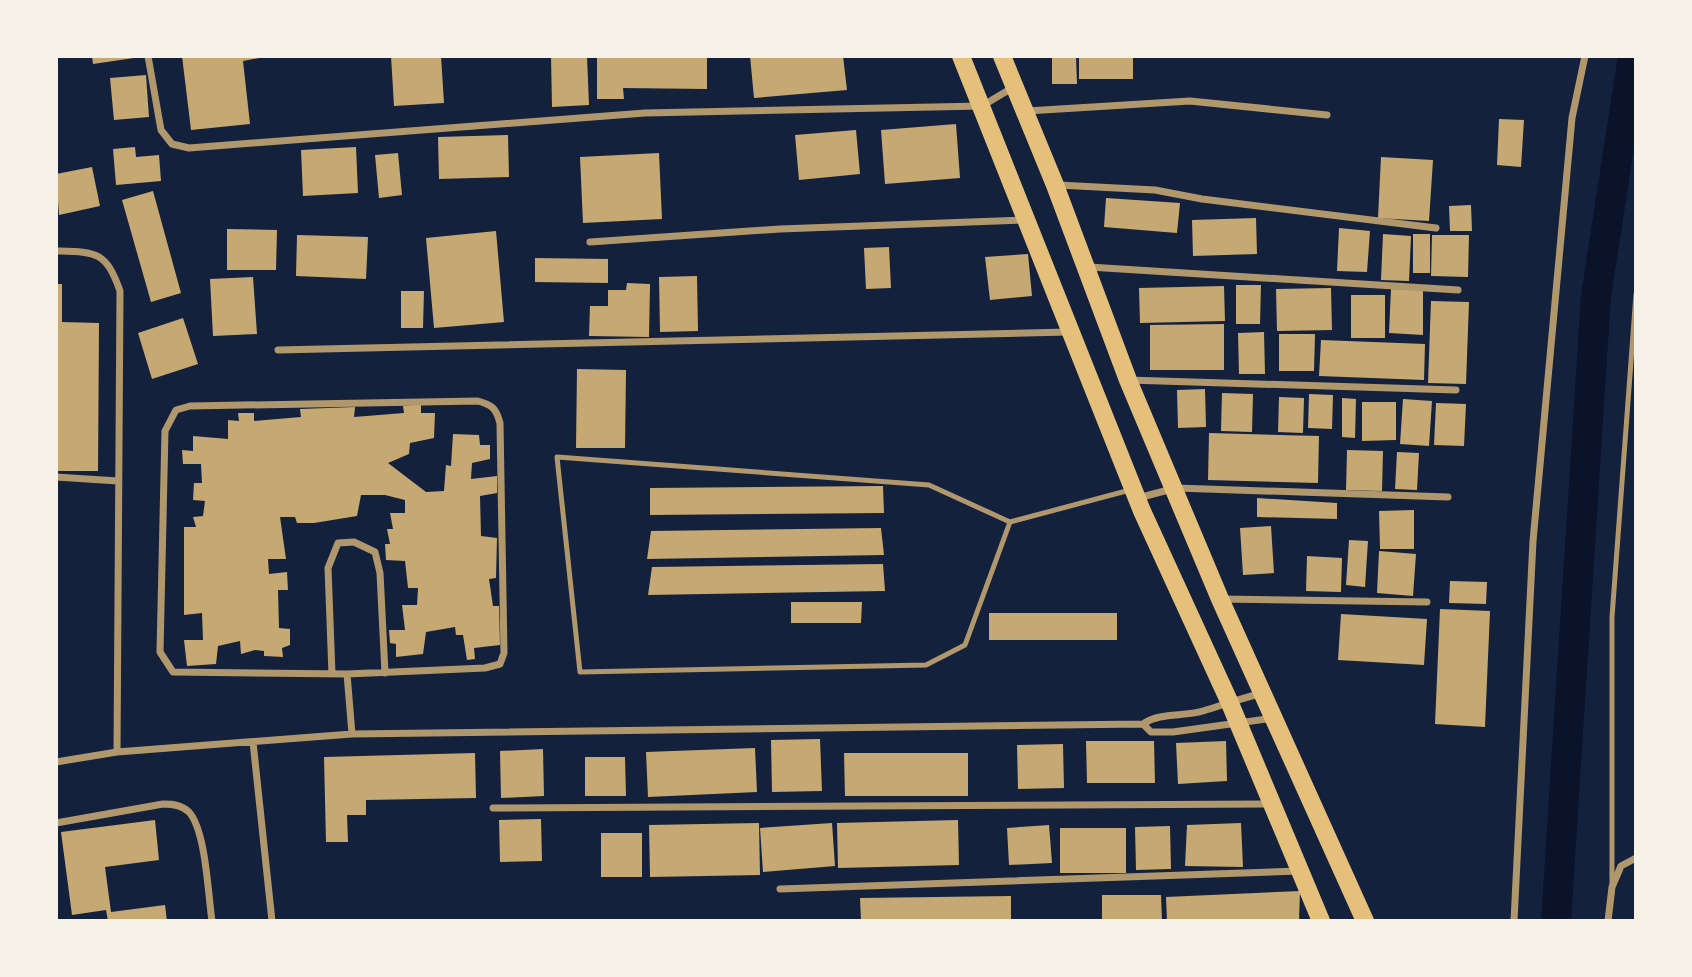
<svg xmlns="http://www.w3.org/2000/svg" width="1692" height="977" viewBox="0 0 1692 977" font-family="'Space Grotesk',sans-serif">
  <rect width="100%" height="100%" fill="#14213d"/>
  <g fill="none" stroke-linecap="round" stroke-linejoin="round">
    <path stroke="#0b132b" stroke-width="30" d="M1556 921 1596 296 1633 56"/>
  </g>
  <path fill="#c6a872" d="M92 56H134V58L93 64Z
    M182 56H270L243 61 250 124 191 130Z
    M391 56H441L444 103 394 106Z
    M551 56H587L589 105 552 107Z
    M597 56H707V89L623 88 624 99H597Z
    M750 56H843L847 90 754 98Z
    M1052 56H1076L1077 84H1052Z
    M1079 56H1133V79H1079Z
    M146 75 149 117 114 120 110 78Z
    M1499 119 1524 120 1521 167 1497 165Z
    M956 124 960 178 885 184 881 130Z
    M856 130 860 174 799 180 795 135Z
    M508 135 509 177 439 179 438 137Z
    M135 147 136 157 159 155 161 181 116 185 113 149Z
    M356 147 358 193 303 196 301 150Z
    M398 153 402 195 379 198 375 155Z
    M659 153 662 219 583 223 580 157Z
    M1381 157 1433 160 1429 221 1378 218Z
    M92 167 100 206 59 215 56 174Z
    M153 191 181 293 151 302 122 200Z
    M1106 198 1180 203 1177 233 1104 227Z
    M1471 205 1472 231H1450L1449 206Z
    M1256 218 1257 254 1193 256 1192 220Z
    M1339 228 1370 231 1367 272 1337 271Z
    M227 229 277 230 276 270H227Z
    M496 231 504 322 434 328 426 238Z
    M1383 234 1411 236 1409 281 1381 280Z
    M1413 234H1430V273H1413Z
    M297 235 368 237 366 279 296 276Z
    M1432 235H1469L1468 277 1431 276Z
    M889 247 891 288 866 289 864 248Z
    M1028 254 1032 296 990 300 985 257Z
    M535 258 608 259V283L535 282Z
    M697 276 698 331 660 332 659 277Z
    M253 277 257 334 213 336 210 279Z
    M627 283 650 284 649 337 589 336 590 306H608V290H626Z
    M56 284H62V322L99 323 98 471H56Z
    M1236 285H1261L1260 324H1236Z
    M1224 286 1225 321 1140 323 1139 288Z
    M1331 288 1332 330 1277 331 1276 289Z
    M1391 289 1423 290V335L1389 333Z
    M401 291H424L423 328H401Z
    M1351 295H1385V338H1351Z
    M1431 301 1469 302 1466 384 1428 383Z
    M183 318 198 364 152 379 138 333Z
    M1224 324V370H1150V325Z
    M1264 332 1265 374H1239L1238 333Z
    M1279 334H1315L1314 371H1279Z
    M1321 340 1425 344 1424 380 1319 376Z
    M577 369 626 370 625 448H576Z
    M1205 389 1206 427 1178 428 1177 390Z
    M1222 393 1253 394 1252 432 1221 431Z
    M1309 394 1333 395 1332 429 1308 428Z
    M1279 397 1304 398 1303 433 1278 432Z
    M1342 398 1356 399 1355 438 1342 437Z
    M1403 399 1432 401 1429 446 1400 444Z
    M1362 402H1396V440L1362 441Z
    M1436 403 1466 404 1464 446 1434 445Z
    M421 404V413H435L434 438 410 443 409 454 388 463 426 492 444 491 446 465 451 466 453 434 479 435 480 445H490V459L472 463 471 479 497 476V493L480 496 481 536 497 538 496 578 489 579 493 606H499L500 645 474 648 475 659 467 660 463 635H456L455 627 426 632 423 654 396 657V644L390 643 389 630H405L402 605H417L418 588H408L405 561 386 560 385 544H390L387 529H393L390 513H405V500L385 495H361L357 516 314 523H297L295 517H280L286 559H268L269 574 287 572 288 590H278L279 628 290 629V645L282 648 283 657 264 656V651L255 650 241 654 240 641 218 646 216 664 187 666 184 640H203L202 613 184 615V527H196L193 517 203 516 205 501 193 500 194 483H202L201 464H183L182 450 193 451V436L228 439V420L239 421 238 413H254V421L301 417 300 409 355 407 354 417 404 413 403 406Z
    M1209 433 1319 436 1318 483 1208 480Z
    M1347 450 1383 451 1382 491 1346 490Z
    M1397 452 1419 453 1417 490 1395 489Z
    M883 486 884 513 650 515V488Z
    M1257 498 1337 503V519L1257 517Z
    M1414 510V549H1380L1379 511Z
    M1271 526 1274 573 1243 575 1240 528Z
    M881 528 884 555 647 559 651 531Z
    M1349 540 1368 541 1365 587 1346 585Z
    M1379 551 1416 554 1413 596 1377 593Z
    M1307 556 1342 558 1341 592 1306 591Z
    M883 564 885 591 648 595 652 567Z
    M1450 581 1487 582 1486 604 1449 603Z
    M791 602H862L861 623H791Z
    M1440 609 1490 611 1485 727 1435 724Z
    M989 613H1117V640H989Z
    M1341 614 1427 619 1424 665 1338 660Z
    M820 739 822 791 772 792 771 740Z
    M1086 741H1154L1155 783H1087Z
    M1226 741 1227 781 1178 784 1176 743Z
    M1063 744 1064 788 1018 789 1017 745Z
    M755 748 757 792 648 797 646 752Z
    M543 749 544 796 501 798 500 751Z
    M475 753 476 798 366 800V815H347L348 842H326L324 757Z
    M844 753H968V796H845Z
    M585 757H625L626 796H585Z
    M541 819 542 861 500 862 499 820Z
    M155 820 159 860 105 867 111 912 165 905 167 921H108L106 910 72 915 61 832Z
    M958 820 959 865 838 868 837 823Z
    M759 823 760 875 650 877 649 825Z
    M832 823 835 866 763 872 760 828Z
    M1241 823 1243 867 1185 866 1187 825Z
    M1049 825 1052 863 1009 865 1007 828Z
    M1170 826 1171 869 1136 870 1135 827Z
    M1060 828H1126V873H1060Z
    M601 833H642V877H601Z
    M1300 891 1299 921H1167L1166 897Z
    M1102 895H1161L1162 921H1102Z
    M1011 896V921H861L860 898Z"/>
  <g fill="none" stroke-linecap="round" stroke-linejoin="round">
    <path stroke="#b1986c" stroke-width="5" d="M1010 522 929 485 557 457 580 672 926 665 965 645 1010 522 1130 490
      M1612 884V617L1636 294"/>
    <path stroke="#b1986c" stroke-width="7" d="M148 56 161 130 172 144 189 148 645 113 982 106 1012 88
      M1027 111 1190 101 1327 115
      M1058 185 1155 190 1202 199 1436 228
      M590 242 780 229 1025 220
      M56 251C96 252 106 251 120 291L117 752
      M1089 267 1458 290
      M278 350 1068 332
      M1128 380 1456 390
      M56 477 118 481
      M1138 498 1176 488 1448 497
      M1221 599 1427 602
      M332 674 328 568 338 543 354 542 375 552 380 573 385 673
      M347 674 173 672 160 652 165 431 176 410 190 406 478 401C492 405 496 408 500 423L504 653 500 664 485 668 347 674 352 734
      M1143 724 1151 732H1173L1274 718
      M253 742 272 921
      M56 762 117 752 352 734 1143 724C1160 712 1183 717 1203 711 1223 705 1242 698 1263 693
      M493 808 1270 804
      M56 823 163 804C173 804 182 805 189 812 206 831 208 895 212 921
      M780 889 1300 871
      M1514 921 1533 541 1572 118 1585 56
      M1608 921 1612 887 1621 866 1636 858"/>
    <path stroke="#e5c07b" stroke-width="18" d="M961 56 1142 511 1229 701 1321 921
      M1002 56 1055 185 1128 380 1220 599 1365 921"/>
  </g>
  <rect width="1692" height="977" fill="none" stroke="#f6f1e7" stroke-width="116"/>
</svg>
